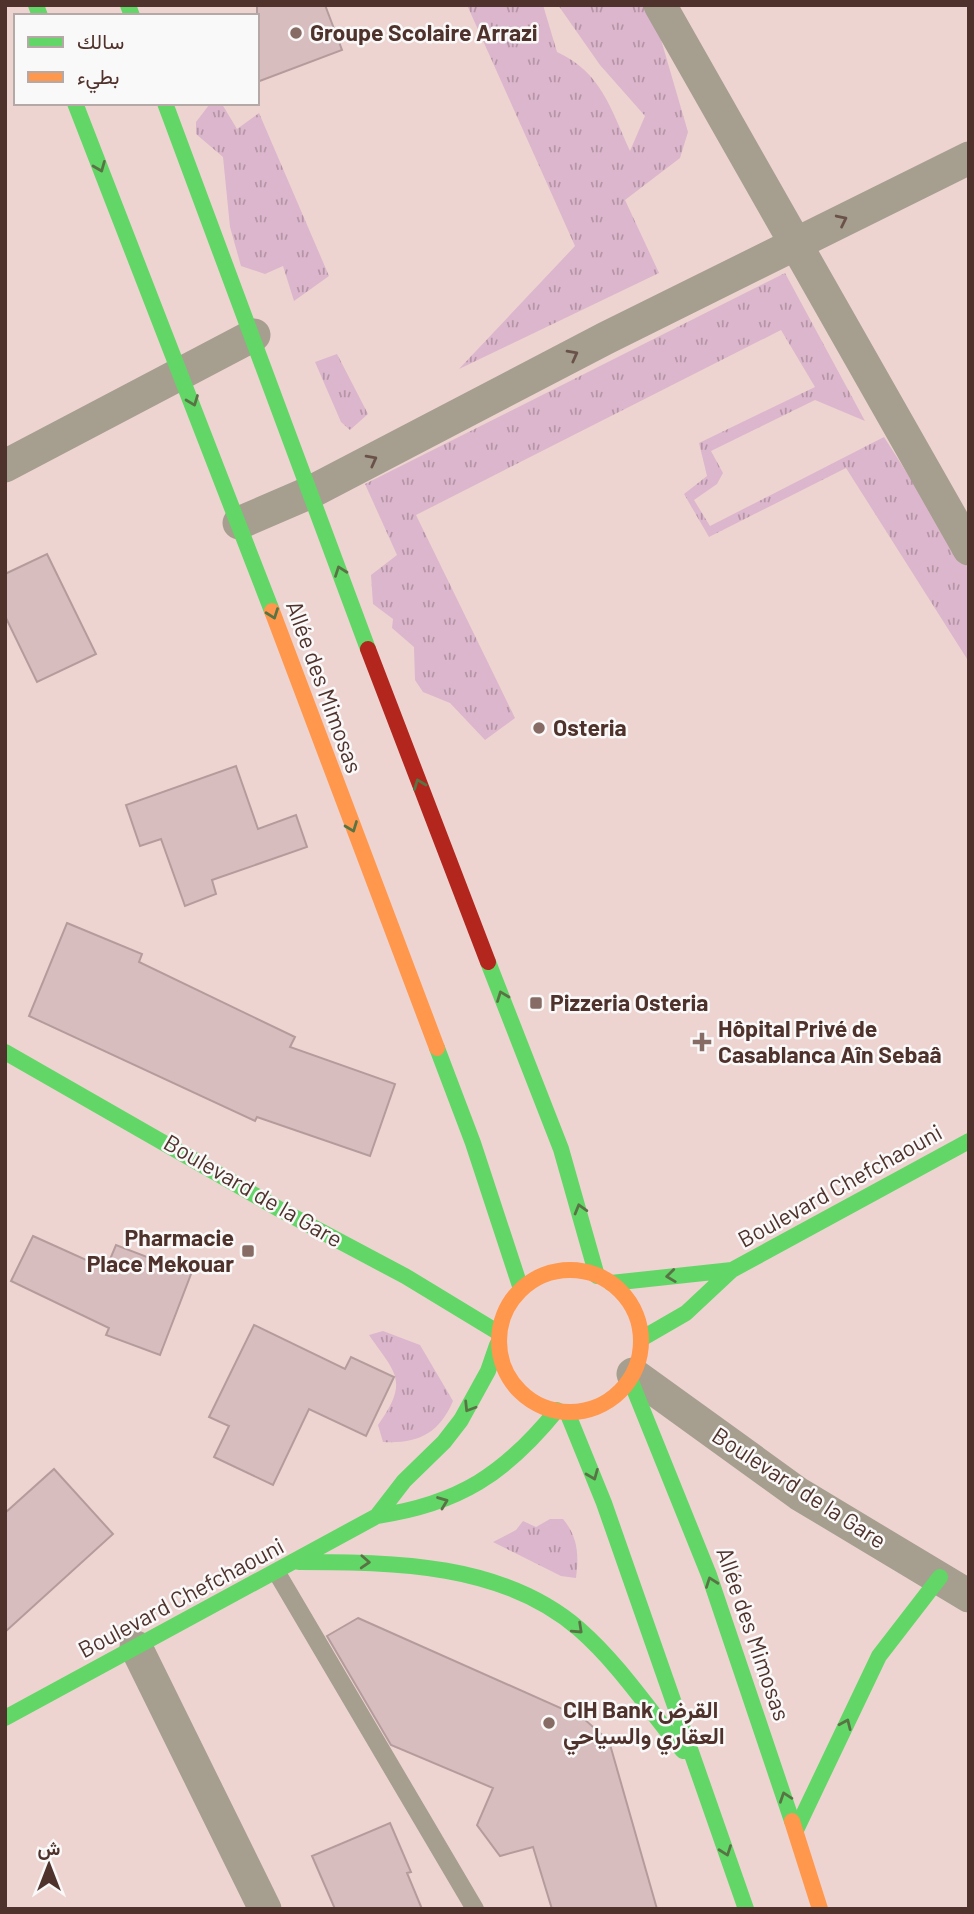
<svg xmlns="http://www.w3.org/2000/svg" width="974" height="1914" viewBox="0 0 974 1914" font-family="Barlow,Vazirmatn,sans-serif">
  <defs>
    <pattern id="grass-tufts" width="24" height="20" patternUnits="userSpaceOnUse" patternTransform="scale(1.75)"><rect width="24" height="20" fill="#dcb6cc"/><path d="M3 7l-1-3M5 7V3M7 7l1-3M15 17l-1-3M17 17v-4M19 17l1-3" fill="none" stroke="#b595a6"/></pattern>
  </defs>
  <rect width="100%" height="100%" fill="#edd4d0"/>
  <path fill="url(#grass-tufts)" d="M467 5H543L557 52C601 72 611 109 630 151L645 116 600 65 558 5H648L657 26 688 132 680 158 625 200 659 273 459 369 575 246Z
    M222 104 237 129 259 113 329 276 294 301 283 266 265 274 241 266 230 227 223 157 196 134V122L209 105Z
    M785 273 865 421 815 400 711 451 723 473 717 484 694 500 710 526 884 437 969 570V662L846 468 709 537 684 494 707 476 699 443 815 387 781 330 416 515 515 718 485 740 450 703 423 692 415 680 414 647 392 628 393 619 373 604 371 575 397 555 365 484Z
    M337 354 368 414 350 430 341 422 315 362Z
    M383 1331 420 1345 453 1401C439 1434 417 1444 383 1442L378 1425C410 1380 395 1373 369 1335Z
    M550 1519H563C578 1537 579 1555 576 1578L561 1576 493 1542 516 1530 523 1521 536 1527Z"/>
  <path fill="#d8bdbe" stroke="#b59c9c" stroke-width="2" d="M257 5H325L342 50 257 82Z
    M47 554 96 654 37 682 5 616V574Z
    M236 766 258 829 296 815 307 847 212 880 216 894 185 906 161 839 140 846 126 805Z
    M67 923 142 954 139 962 295 1037 290 1047 395 1084 370 1156 257 1117 255 1121 29 1016Z
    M33 1236 106 1269 116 1245 191 1274 160 1355 106 1335 109 1328 11 1281Z
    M254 1325 345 1369 351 1357 394 1377 366 1436 309 1409 273 1485 214 1457 229 1426 209 1417Z
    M54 1469 113 1534 5 1632V1513Z
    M358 1618 583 1718 609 1741 657 1909H552L533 1847 500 1856 477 1825 493 1788 391 1745 327 1636Z
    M390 1823 411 1872 407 1873 422 1909H335L312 1856Z"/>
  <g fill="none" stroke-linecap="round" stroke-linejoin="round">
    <path stroke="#a69e8f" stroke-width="18" d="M277 1573 475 1909"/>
    <path stroke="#a69e8f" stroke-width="33" d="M660 5 969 549
      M5 466 254 335
      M239 523 311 492 606 338 969 158
      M633 1374 799 1494 969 1596
      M136 1647 265 1909"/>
    <path stroke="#63d668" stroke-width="16" d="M36 5 40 16
      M128 5 132 16
      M75 103 272 611
      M165 103 368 649
      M488 962 561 1149 597 1276
      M437 1048 473 1143 521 1289
      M5 1052 279 1209 405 1276 499 1333
      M611 1283 732 1270
      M641 1339 686 1313 732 1270 969 1141
      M630 1379 709 1575 792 1821
      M567 1412 604 1503 746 1909
      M377 1516C459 1504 505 1474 557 1410
      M299 1562C394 1562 503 1563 579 1629 619 1664 649 1710 683 1751
      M5 1718 377 1516 404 1481 444 1442 461 1420 488 1371 497 1345
      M796 1830 879 1656 940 1577"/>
    <path stroke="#ff974d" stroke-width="16" d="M272 611 437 1048
      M499 1341a71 71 0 1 1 142 0a71 71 0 1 1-142 0Z
      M792 1821 820 1909"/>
    <path stroke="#b3261e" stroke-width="16" d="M368 649 488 962"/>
  </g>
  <defs><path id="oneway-chevron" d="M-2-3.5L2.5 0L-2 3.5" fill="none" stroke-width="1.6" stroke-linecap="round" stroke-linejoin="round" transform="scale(1.75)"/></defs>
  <g stroke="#587444">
    <use href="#oneway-chevron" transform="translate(100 167) rotate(68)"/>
    <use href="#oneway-chevron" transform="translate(193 401) rotate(69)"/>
    <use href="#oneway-chevron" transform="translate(340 571) rotate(-110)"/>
    <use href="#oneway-chevron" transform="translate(273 614) rotate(70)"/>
    <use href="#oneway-chevron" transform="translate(419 784) rotate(-111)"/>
    <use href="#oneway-chevron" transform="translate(352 827) rotate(69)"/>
    <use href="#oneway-chevron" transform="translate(502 996) rotate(-111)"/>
    <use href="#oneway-chevron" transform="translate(580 1209) rotate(-106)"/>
    <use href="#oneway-chevron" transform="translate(671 1276) rotate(173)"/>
    <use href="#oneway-chevron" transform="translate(469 1407) rotate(122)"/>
    <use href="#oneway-chevron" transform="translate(593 1475) rotate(68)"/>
    <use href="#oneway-chevron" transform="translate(443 1502) rotate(-21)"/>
    <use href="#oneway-chevron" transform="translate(365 1562) rotate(3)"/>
    <use href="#oneway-chevron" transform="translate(711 1582) rotate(-110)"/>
    <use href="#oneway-chevron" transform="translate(578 1629) rotate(43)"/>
    <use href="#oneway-chevron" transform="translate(846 1724) rotate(-66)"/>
    <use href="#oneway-chevron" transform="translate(785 1797) rotate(-109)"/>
    <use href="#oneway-chevron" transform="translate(726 1851) rotate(70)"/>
  </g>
  <g stroke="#6a524a">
    <use href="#oneway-chevron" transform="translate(842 220) rotate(-26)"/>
    <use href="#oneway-chevron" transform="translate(573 355) rotate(-28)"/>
    <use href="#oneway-chevron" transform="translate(372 460) rotate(-28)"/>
  </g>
  <g fill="#876b65" stroke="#f9f9f9" stroke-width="2.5">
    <circle cx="296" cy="33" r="7"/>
    <circle cx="539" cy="728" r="7"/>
    <rect x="529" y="996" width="14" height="14" rx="3.5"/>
    <path d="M698.5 1031.5h7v7h7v7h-7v7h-7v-7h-7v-7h7z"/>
    <rect x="241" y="1244" width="14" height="14" rx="3.5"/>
    <circle cx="549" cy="1723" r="7"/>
  </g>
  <g text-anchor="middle" stroke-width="5" stroke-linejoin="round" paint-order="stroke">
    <g font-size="23" font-weight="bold" fill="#50322c" stroke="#f9f9f9" text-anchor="start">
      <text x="310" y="41">Groupe Scolaire Arrazi</text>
      <text x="553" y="736">Osteria</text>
      <text x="550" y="1011">Pizzeria Osteria</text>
      <text x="718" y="1037">Hôpital Privé de<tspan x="718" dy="26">Casablanca Aîn Sebaâ</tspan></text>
      <text x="234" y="1246" text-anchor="end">Pharmacie<tspan x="234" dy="26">Place Mekouar</tspan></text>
      <text x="563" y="1718">CIH Bank القرض<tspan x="563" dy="26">العقاري والسياحي</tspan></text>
    </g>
    <g font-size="23" fill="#50322c" stroke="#f9f9f9">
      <text transform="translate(324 687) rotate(70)" y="8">Allée des Mimosas</text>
      <text transform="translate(840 1186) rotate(-29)" y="8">Boulevard Chefchaouni</text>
      <text transform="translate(253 1191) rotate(30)" y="8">Boulevard de la Gare</text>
      <text transform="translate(799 1488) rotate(33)" y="8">Boulevard de la Gare</text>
      <text transform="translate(181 1598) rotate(-28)" y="8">Boulevard Chefchaouni</text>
      <text transform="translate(753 1634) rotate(71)" y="8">Allée des Mimosas</text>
    </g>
  </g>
  <rect width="974" height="1914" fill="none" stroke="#50322c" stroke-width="14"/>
  <rect x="14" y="14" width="245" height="91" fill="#f9f9f9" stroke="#b5a9a7" stroke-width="2"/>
  <rect x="28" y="37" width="35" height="10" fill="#63d668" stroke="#b5a9a7" stroke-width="2"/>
  <text x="77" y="49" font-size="21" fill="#50322c">سالك</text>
  <rect x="28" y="72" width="35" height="10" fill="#ff974d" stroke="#b5a9a7" stroke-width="2"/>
  <text x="77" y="84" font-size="21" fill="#50322c">بطيء</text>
  <g transform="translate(49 1865)" stroke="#f9f9f9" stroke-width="5" paint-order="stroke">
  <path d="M0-5L12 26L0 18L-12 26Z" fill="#50322c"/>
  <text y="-10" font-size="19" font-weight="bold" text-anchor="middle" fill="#50322c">ش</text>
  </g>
</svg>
